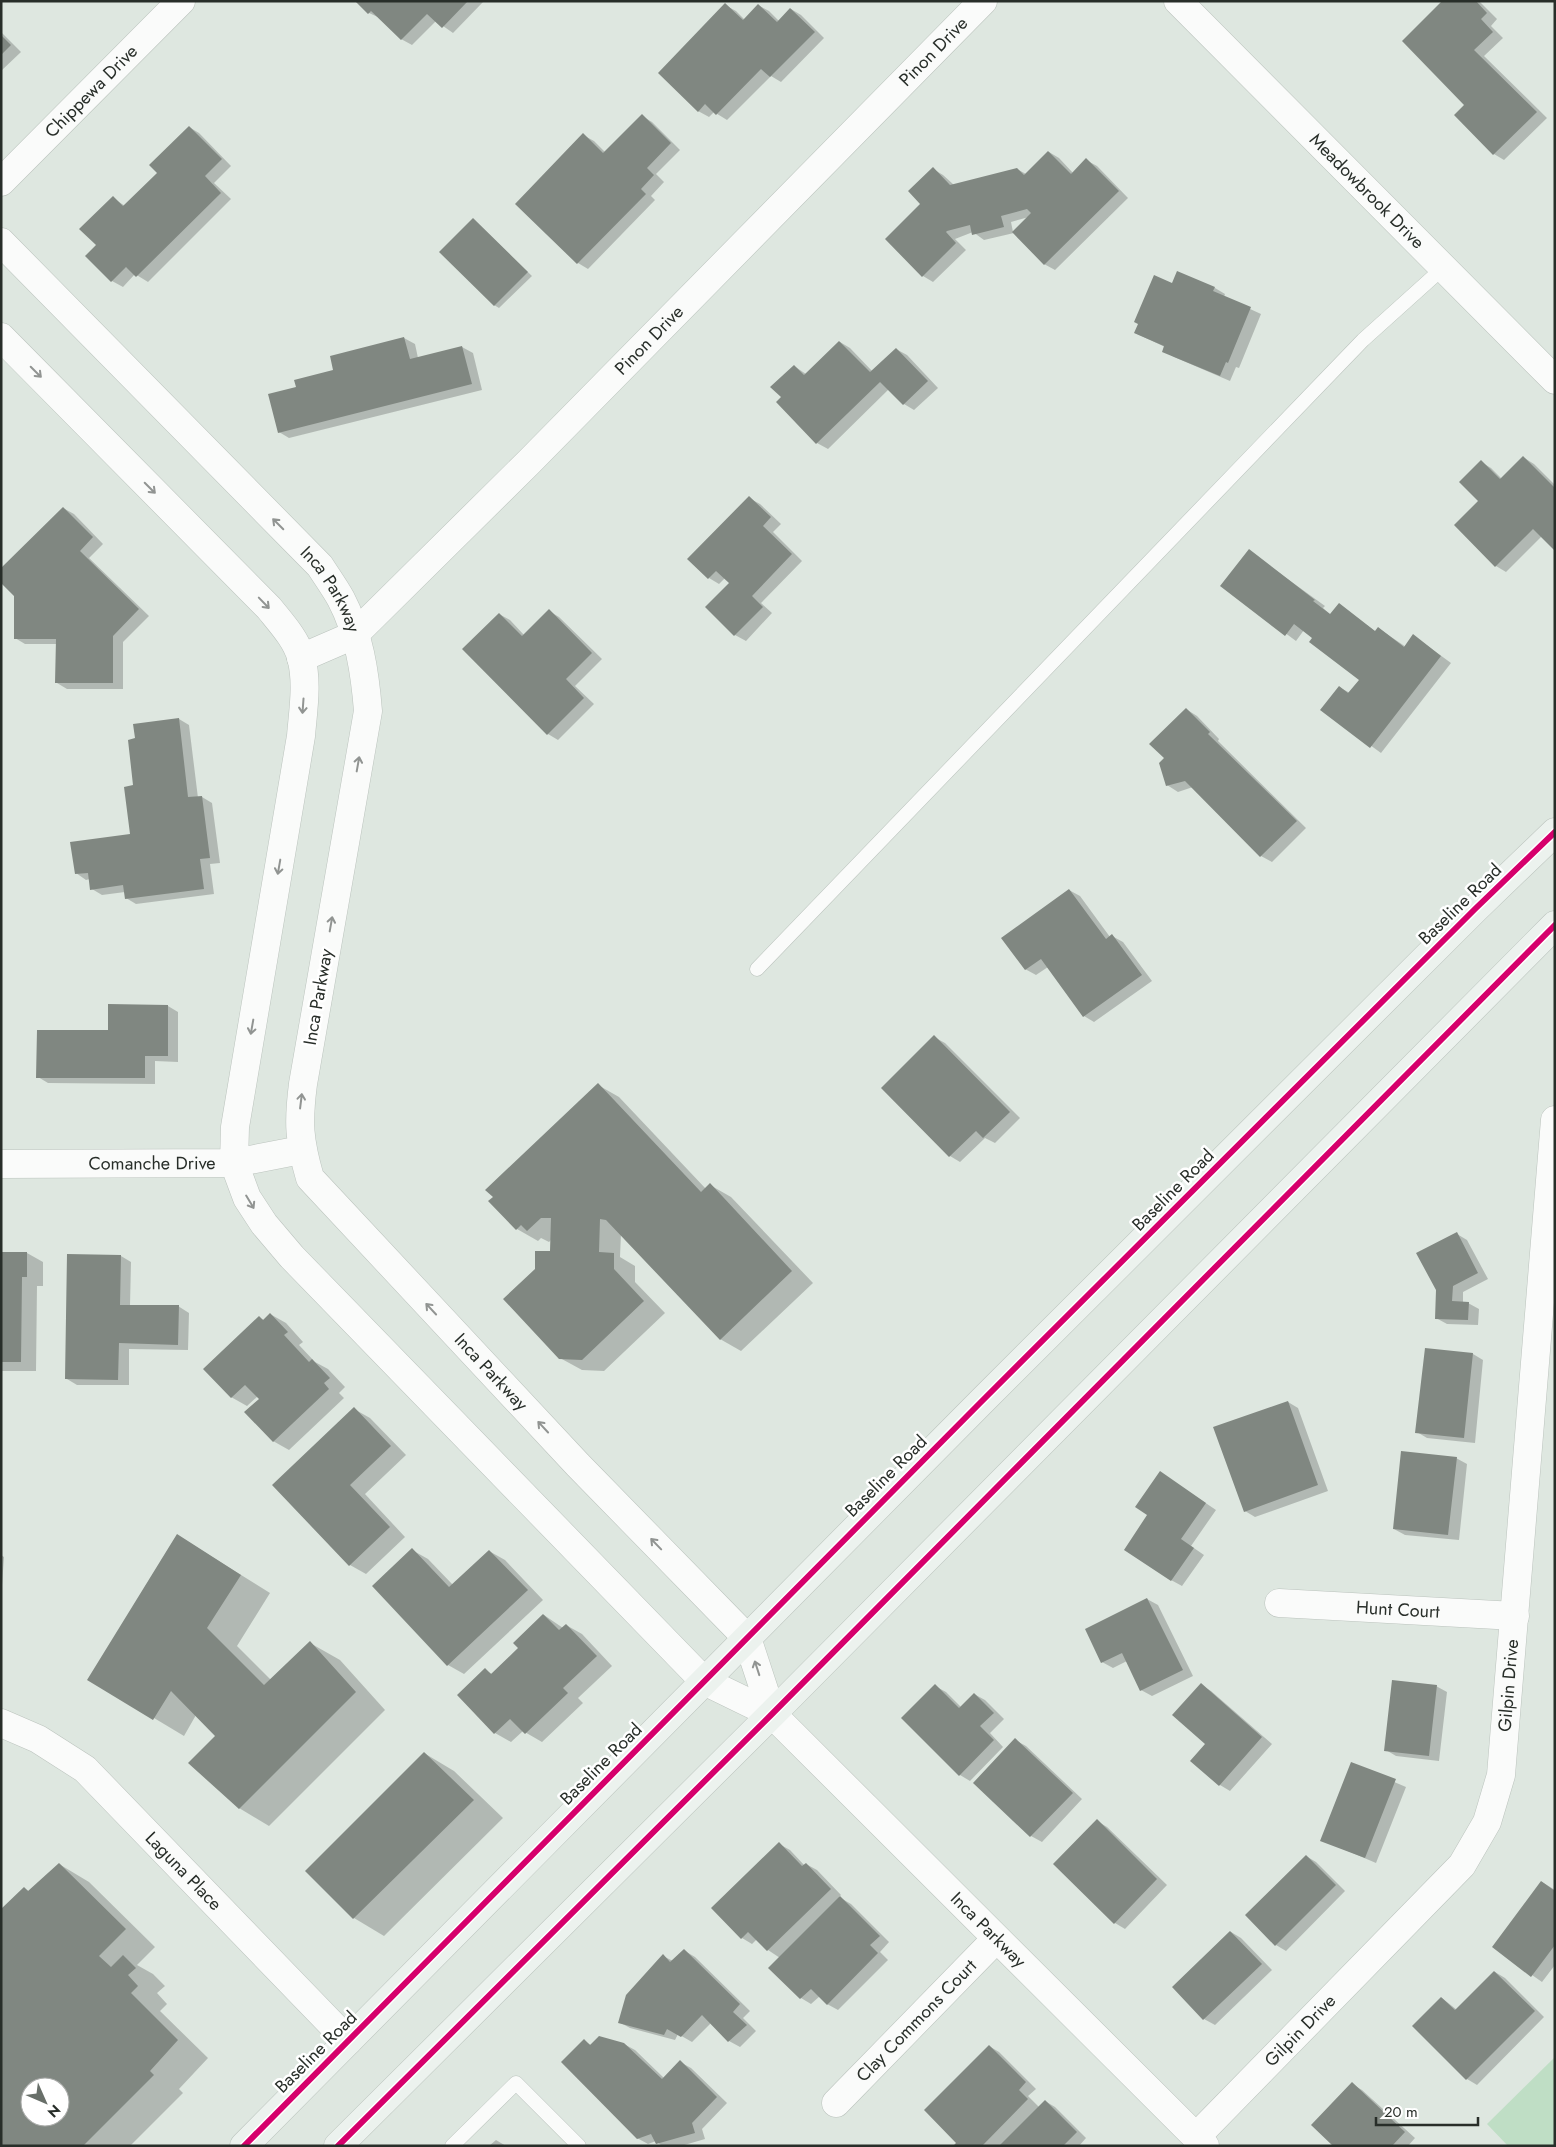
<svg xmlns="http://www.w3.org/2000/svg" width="1556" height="2147" viewBox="0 0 1556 2147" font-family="Jost,sans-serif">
  <rect width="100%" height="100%" fill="#dee7e0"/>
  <path fill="#bfdec5" d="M1555 2057V2146H1508L1487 2124Z"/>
  <path fill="#0003" fill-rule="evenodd" d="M357 1H484L453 33 436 21 412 45 401 39 380 18 369 13Z
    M1444 1H1479L1497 19 1491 26 1503 38 1484 56 1547 118 1504 160 1494 154 1466 105Z
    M725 5 736 11 745 20 758 5 769 11 779 21 791 9 801 15 824 38 781 82 771 76 727 120 714 112 709 117 698 111Z
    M1 32 21 52 1 71Z
    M642 116 652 122 680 150 656 174 664 182 651 196 655 200 588 269 578 263 517 204 583 135 594 141 605 152Z
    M189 127 199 133 231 166 214 183 231 199 148 282 135 274 123 287 112 281 98 245 113 198 125 206 159 173Z
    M1049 152 1059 158 1073 173 1086 160 1097 166 1128 198 1055 270 1044 264 1014 233 984 240 973 232 955 239 966 250 933 282 923 276 922 204 933 169 943 175 954 185 1017 169 1026 174ZM1029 217 1013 232 1011 222Z
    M473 219 532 276 499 308 494 305Z
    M1178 273 1215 288 1225 294 1224 297 1261 314 1239 368 1236 367 1230 381 1174 357 1164 351 1165 347 1135 333 1173 284Z
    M404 338 415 344 418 358 462 347 473 353 482 390 289 438 279 432 297 388Z
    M840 342 850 348 873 372 896 349 907 355 938 388 914 410 904 404 889 389 828 449 817 443 782 397 794 366 806 374Z
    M1523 457 1534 464 1555 485V549L1542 536 1506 572 1496 566 1480 501 1481 462 1491 468 1502 479Z
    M749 498 760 504 781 524 773 532 802 561 761 603 772 613 746 641 735 635 731 583 725 578 719 584 709 578Z
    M63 508 74 514 103 544 89 558 149 616 123 642V689H67L57 683V644H25L15 638Z
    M1249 551 1325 606 1323 608 1331 615 1339 605 1376 632 1378 628 1406 647 1414 636 1451 663 1381 753 1322 710 1339 687 1350 693 1360 679 1304 630 1296 641 1222 586Z
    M549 611 559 617 602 659 575 686 594 704 558 740 548 734 499 614 510 620 524 635Z
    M1186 709 1197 716 1219 739 1218 741 1306 828 1272 862 1261 856 1193 787 1178 792 1167 785 1165 758Z
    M179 719 189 725 198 798 202 797 212 803 220 863 210 864 214 894 136 904 126 898 125 892 102 895 92 889 90 879 86 880 76 873 132 835 135 786Z
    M1069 890 1080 896 1110 937 1112 936 1123 942 1152 981 1094 1022 1084 1016 1048 967 1036 975 1025 969Z
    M168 1006 178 1012V1062L155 1061V1084L48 1083 38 1077 109 1032Z
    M934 1037 945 1043 1020 1118 995 1143 985 1138 960 1162 950 1156Z
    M598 1085 619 1097 706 1189 710 1185 731 1197 813 1283 741 1351 720 1339 621 1233 620 1257 635 1266V1282L665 1313 604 1371 582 1370 560 1358 536 1270 551 1252V1240L549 1242 541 1238 538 1241 517 1229 490 1201Z
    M1457 1234 1467 1240 1488 1279 1463 1292V1303H1468L1479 1309 1478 1325 1447 1324 1436 1318Z
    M1 1253H27L43 1262V1286H37L36 1371H1Z
    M121 1256 131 1262 130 1306H178L189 1313 188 1350 129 1349V1385H77L67 1379Z
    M270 1314 286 1323 303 1342 299 1345 315 1362 328 1369 345 1387 339 1393 344 1398 289 1450 273 1441 260 1399 258 1396 247 1406 231 1397 259 1318 264 1320Z
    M1426 1349 1473 1354 1483 1360 1475 1443 1427 1438 1417 1432Z
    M1288 1402 1298 1408 1328 1491 1255 1517 1245 1511Z
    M354 1409 370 1418 406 1455 365 1494 405 1537 366 1574 350 1565 274 1485Z
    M1456 1458 1467 1464 1459 1540 1405 1535 1394 1529Z
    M1170 1479 1216 1510 1191 1546 1204 1555 1182 1586 1171 1580Z
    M177 1535 270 1593 237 1646 271 1680 310 1643 340 1660 385 1710 269 1826 239 1808 217 1736 196 1715 184 1736 89 1679Z
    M412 1550 428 1559 453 1585 489 1551 505 1560 543 1600 464 1674 448 1665Z
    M1 1555 4 1557 2 1585H1Z
    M1147 1599 1158 1605 1193 1676 1152 1696 1141 1690 1127 1661 1113 1668 1102 1662Z
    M544 1615 563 1628 566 1625 582 1634 612 1666 578 1698 583 1703 542 1742 523 1731 511 1742 495 1733 459 1695 485 1670 492 1674 520 1648Z
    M1201 1685 1211 1691 1272 1744 1230 1791 1220 1785 1192 1761 1206 1744Z
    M935 1686 946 1692 961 1707 974 1694 985 1700 1004 1719 990 1733 1003 1747 970 1781 960 1775Z
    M1436 1686 1447 1692 1439 1761 1396 1756 1386 1750Z
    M1015 1740 1026 1746 1082 1799 1042 1842 1031 1836 974 1783Z
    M424 1753 454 1771 503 1818 384 1936 354 1918 306 1871Z
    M1352 1764 1406 1787 1376 1863 1322 1840Z
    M1097 1821 1107 1827 1167 1885 1125 1929 1115 1923Z
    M779 1844 790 1850 805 1866 806 1864 817 1870 841 1895 839 1897 851 1904 889 1942 880 1952 888 1960 838 2010 827 2004 820 1996 811 2004 801 1998 770 1968 780 1958 768 1950 757 1939 752 1944 742 1938Z
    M1306 1856 1316 1862 1345 1891 1286 1951 1276 1945Z
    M59 1864 89 1882 155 1947 137 1965 153 1974 165 1986 157 1993 167 2004 160 2011 208 2058 179 2089 183 2093 130 2146H1L24 1888 30 1892ZM30 2087H60V2117H30Z
    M1542 1882 1555 1890V1965L1542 1982 1532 1975Z
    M1231 1932 1241 1938 1272 1970 1215 2025 1204 2019 1173 1987Z
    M685 1951 695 1957 750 2011 743 2018 756 2031 740 2047 729 2041 711 2023 692 2042 678 2034 675 2040 630 2028 619 2022 663 1956 673 1961Z
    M1495 1972 1505 1978 1544 2017 1477 2085 1467 2079 1442 1998 1457 2010Z
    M584 2041 591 2045 624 2044 635 2050 664 2078 680 2062 691 2068 727 2103 702 2129 705 2139 681 2146H662L656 2141 648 2144 637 2138Z
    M989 2046 999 2052 1036 2089 1028 2096 1039 2107 1045 2101 1055 2107 1086 2138 1079 2146H955L958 2143Z
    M1352 2084 1362 2090 1415 2138 1408 2146H1335Z
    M496 2140 506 2146H489Z"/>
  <path fill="#808781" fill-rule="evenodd" d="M355 1H468L442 28 427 14 401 40 371 11 368 14Z
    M1442 1H1476L1487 13 1481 19 1493 32 1474 50 1537 112 1493 155 1454 115 1464 105 1402 41Z
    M725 3 743 20 758 4 777 22 790 8 815 32 770 77 761 69 716 115 705 104 698 112 658 73Z
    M1 35 11 45 1 55Z
    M642 114 671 143 647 168 654 175 641 189 646 194 577 264 515 204 583 133 603 153Z
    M189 126 222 159 205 176 221 193 136 277 126 267 111 282 85 256 96 245 79 229 113 196 123 206 157 173 149 165Z
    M1048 151 1071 174 1086 158 1119 191 1044 265 1012 232 1031 213 1027 209 1001 216 1004 227 972 235 970 225 947 231 946 232 956 243 922 277 885 239 920 204 908 191 933 167 950 185 1017 168 1024 175Z
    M473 218 528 272 494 306 439 252Z
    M1177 271 1215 287 1213 291 1251 307 1228 363 1226 362 1220 376 1162 352 1164 346 1134 333 1138 324 1134 322 1154 275 1172 283Z
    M404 337 410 359 462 346 472 384 278 433 268 394 296 387 294 380 333 370 330 356Z
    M839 341 870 372 896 348 928 381 903 405 880 382 816 444 776 402 781 397 770 387 794 365 804 375Z
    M1523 456 1555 488V551L1533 529 1495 567 1454 525 1478 501 1459 482 1481 460 1500 479Z
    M749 496 771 517 763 526 792 554 752 596 763 607 734 636 705 607 729 583 716 571 708 579 687 559Z
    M63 507 93 537 80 551 139 609 113 636V683H55L56 639H14V596L1 583V568Z
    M1249 549 1315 600 1313 601 1330 614 1339 603 1375 631 1378 627 1404 647 1413 634 1441 656 1370 748 1320 710 1339 686 1348 693 1359 680 1309 642 1312 638 1294 624 1285 636 1220 586Z
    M549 609 592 653 566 679 584 698 547 735 462 649 499 613 522 636Z
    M1186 708 1210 732 1208 734 1297 821 1260 857 1185 781 1166 786 1159 763 1164 758 1149 744Z
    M179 718 188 797 202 796 210 858 200 859 204 889 125 899 123 885 90 890 88 873 75 874 70 842 130 834 124 787 133 785 128 740 135 738 133 724Z
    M1069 889 1106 939 1112 934 1142 975 1083 1017 1041 959 1025 970 1001 938Z
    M108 1004 168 1005V1056H145V1078H36L37 1030H108Z
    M934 1035 1010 1112 983 1138 976 1131 949 1157 881 1088Z
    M598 1083 701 1192 710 1183 792 1271 720 1340 606 1220 600 1219 599 1252 614 1253V1269L644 1301 582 1360 559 1359 503 1299 535 1269V1251H550L551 1218H541L527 1231 521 1225 516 1230 488 1201 493 1197 485 1190Z
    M1457 1232 1478 1273 1453 1286 1452 1301 1469 1302 1468 1320 1435 1319 1436 1290 1416 1253Z
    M1 1252H27V1277H22L21 1362H1Z
    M67 1254 121 1255 120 1305H179L178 1345 119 1343 118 1380 65 1379Z
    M270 1313 288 1332 284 1335 309 1362 312 1359 330 1378 324 1383 329 1389 273 1442 244 1412 259 1399 245 1385 231 1398 203 1369 259 1316 263 1320Z
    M1425 1348 1473 1353 1464 1438 1415 1433Z
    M1288 1401 1318 1485 1244 1512 1213 1427Z
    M354 1407 391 1446 350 1485 390 1527 349 1566 272 1485Z
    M1401 1451 1457 1457 1448 1535 1393 1529Z
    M1160 1471 1206 1503 1181 1539 1194 1548 1171 1581 1124 1550 1147 1515 1135 1507Z
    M177 1534 241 1575 207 1628 264 1685 310 1641 356 1692 239 1809 188 1763 215 1736 171 1691 153 1720 87 1680Z
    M412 1548 449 1587 489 1550 528 1590 447 1666 372 1586Z
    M1147 1598 1183 1670 1140 1691 1122 1653 1101 1663 1085 1629Z
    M543 1614 559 1630 566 1624 597 1656 563 1688 568 1693 525 1734 510 1719 494 1734 457 1695 485 1668 491 1674 518 1648 513 1643Z
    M1392 1680 1437 1685 1429 1756 1384 1751Z
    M1201 1683 1262 1737 1219 1786 1190 1761 1205 1744 1172 1715Z
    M935 1684 959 1708 974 1693 994 1713 980 1726 994 1740 959 1776 901 1718Z
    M1015 1738 1073 1793 1030 1837 973 1783Z
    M424 1752 474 1800 353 1919 305 1871Z
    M1351 1762 1396 1779 1365 1858 1320 1841Z
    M1097 1819 1157 1879 1114 1924 1053 1864Z
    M779 1842 802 1866 806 1863 831 1889 767 1951 748 1932 741 1939 711 1908Z
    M1306 1855 1336 1885 1275 1946 1245 1915Z
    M59 1863 126 1929 99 1956 111 1967 123 1955 136 1968 128 1975 138 1986 131 1993 178 2040 150 2071 154 2075 83 2146H1V1909L24 1887 28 1891ZM30 2087H60V2117H30Z
    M1541 1881 1555 1891V1945L1531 1977 1492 1947Z
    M840 1896 880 1936 870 1945 878 1953 827 2005 811 1989 800 1999 768 1968Z
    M1230 1931 1262 1964 1203 2020 1172 1987Z
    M684 1949 740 2004 733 2012 747 2025 728 2042 702 2015 681 2037 667 2029 664 2035 618 2023 626 1995 663 1954 670 1962Z
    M1494 1971 1535 2011 1466 2080 1412 2026 1441 1997 1455 2010Z
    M599 2036 624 2043 662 2079 680 2060 717 2097 692 2123 695 2133 656 2144 651 2134 637 2139 561 2062 584 2039 590 2045Z
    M989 2045 1026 2082 1019 2090 1028 2099 982 2146H953L956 2143 924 2110Z
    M1352 2082 1405 2132 1392 2146H1333L1311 2125Z
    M1045 2100 1077 2132 1063 2146H999Z"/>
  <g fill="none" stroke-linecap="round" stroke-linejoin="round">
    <defs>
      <path id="service" d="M757 969 1363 340 1443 268
        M452 2146 516 2083 579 2146"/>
      <g id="minor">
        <path id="s1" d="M1178 1 1555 380"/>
        <path id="s2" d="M1 182 181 1"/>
        <path id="s3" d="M1 242 320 566C327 577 335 588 341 599 359 633 365 673 368 711L303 1084C298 1123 299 1140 310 1178L578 1465 747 1638 772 1714"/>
        <path id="s4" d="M1 337 269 608C281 623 296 639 301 657 308 682 303 711 301 736L235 1127 234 1163 247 1198 264 1224 292 1257 704 1681 772 1714 1205 2146"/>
        <path id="s5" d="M301 658 354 635 529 462 983 1"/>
        <path id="s6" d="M1 1164 234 1163 301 1150"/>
        <path id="s7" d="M1279 1603 1515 1616"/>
        <path id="s8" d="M1 1723 38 1739 85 1769 348 2041"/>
        <path id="s9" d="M836 2103 996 1939"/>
        <path id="s10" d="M1196 2137 1462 1865 1487 1822 1501 1775 1555 1120"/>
      </g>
      <path id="secondary" d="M244 2146 981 1402 1475 909 1555 832
        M338 2146 772 1714 1555 925"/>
    </defs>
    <use href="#service" stroke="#bbc3bd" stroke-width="15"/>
    <use href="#minor" stroke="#bbc3bd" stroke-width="29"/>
    <use href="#secondary" stroke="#bbc3bd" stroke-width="29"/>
    <use href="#service" stroke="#fafbfa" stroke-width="14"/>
    <use href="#minor" stroke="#fafbfa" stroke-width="28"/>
    <use href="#secondary" stroke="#ecf2ee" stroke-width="28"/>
    <defs>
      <path id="cycleway" d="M244 2146 981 1402 1475 909 1555 832
        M338 2146 772 1714 1555 925"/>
    </defs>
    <use href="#cycleway" stroke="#fff" stroke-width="9"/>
    <use href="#cycleway" stroke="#d6006c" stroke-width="6"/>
  </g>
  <defs><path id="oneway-shaft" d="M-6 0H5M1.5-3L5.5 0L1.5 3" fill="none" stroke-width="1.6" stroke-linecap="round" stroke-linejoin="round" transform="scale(1.25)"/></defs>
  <g stroke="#919492">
    <use href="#oneway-shaft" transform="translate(36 372) rotate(45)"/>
    <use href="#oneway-shaft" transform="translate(150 488) rotate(45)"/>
    <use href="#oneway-shaft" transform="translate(278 524) rotate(-135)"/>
    <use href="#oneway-shaft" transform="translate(264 603) rotate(46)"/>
    <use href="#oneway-shaft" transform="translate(303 706) rotate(94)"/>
    <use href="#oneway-shaft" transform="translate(358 764) rotate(-80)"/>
    <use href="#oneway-shaft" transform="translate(279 867) rotate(100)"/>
    <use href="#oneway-shaft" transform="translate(331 924) rotate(-80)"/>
    <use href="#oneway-shaft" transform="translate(252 1027) rotate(100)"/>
    <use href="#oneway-shaft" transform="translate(301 1101) rotate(-83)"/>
    <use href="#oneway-shaft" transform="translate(250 1202) rotate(59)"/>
    <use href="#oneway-shaft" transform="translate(431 1309) rotate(-133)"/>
    <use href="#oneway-shaft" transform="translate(543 1427) rotate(-133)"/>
    <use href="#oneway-shaft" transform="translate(656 1544) rotate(-134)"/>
    <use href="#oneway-shaft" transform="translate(757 1668) rotate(-108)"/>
  </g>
  <g text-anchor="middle" stroke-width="5" stroke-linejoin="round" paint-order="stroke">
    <g font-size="18" fill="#282e29" stroke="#fff">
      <text dy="6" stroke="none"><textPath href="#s5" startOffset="880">Pinon Drive</textPath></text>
      <text dy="6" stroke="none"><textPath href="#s2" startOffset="128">Chippewa Drive</textPath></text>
      <text dy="6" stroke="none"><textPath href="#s1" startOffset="268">Meadowbrook Drive</textPath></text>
      <text dy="6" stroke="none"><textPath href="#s5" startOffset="475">Pinon Drive</textPath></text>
      <text dy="6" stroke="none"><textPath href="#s3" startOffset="480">Inca Parkway</textPath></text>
      <text transform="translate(1460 904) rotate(-44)" y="6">Baseline Road</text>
      <text transform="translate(318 997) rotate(-80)" y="6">Inca Parkway</text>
      <text dy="6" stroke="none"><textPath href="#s6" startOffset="151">Comanche Drive</textPath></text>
      <text transform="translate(1173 1190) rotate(-45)" y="6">Baseline Road</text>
      <text dy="6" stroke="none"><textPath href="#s3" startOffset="1349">Inca Parkway</textPath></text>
      <text transform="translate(886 1476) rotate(-45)" y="6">Baseline Road</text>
      <text dy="6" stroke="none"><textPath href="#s7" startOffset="119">Hunt Court</textPath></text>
      <text dy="6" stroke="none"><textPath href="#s10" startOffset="569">Gilpin Drive</textPath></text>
      <text transform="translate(601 1764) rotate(-45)" y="6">Baseline Road</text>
      <text dy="6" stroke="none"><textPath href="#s8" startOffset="238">Laguna Place</textPath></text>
      <text dy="6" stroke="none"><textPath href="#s4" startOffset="2036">Inca Parkway</textPath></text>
      <text dy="6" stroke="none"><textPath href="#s9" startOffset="115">Clay Commons Court</textPath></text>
      <text dy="6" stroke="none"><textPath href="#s10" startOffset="149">Gilpin Drive</textPath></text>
      <text transform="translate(316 2052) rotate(-45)" y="6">Baseline Road</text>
    </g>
  </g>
  <rect width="1556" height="2147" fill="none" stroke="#282e29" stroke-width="5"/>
  <g transform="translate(45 2102) rotate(135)"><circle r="24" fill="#ffffff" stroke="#a9aba9"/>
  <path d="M0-4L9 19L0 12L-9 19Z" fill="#686f69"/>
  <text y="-8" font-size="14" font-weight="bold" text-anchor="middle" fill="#282e29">N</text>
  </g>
  <path d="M1376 2117v8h102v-8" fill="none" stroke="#282e29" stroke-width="2.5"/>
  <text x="1384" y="2117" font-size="15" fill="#282e29" stroke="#ffffff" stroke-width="4" paint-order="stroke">20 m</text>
</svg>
